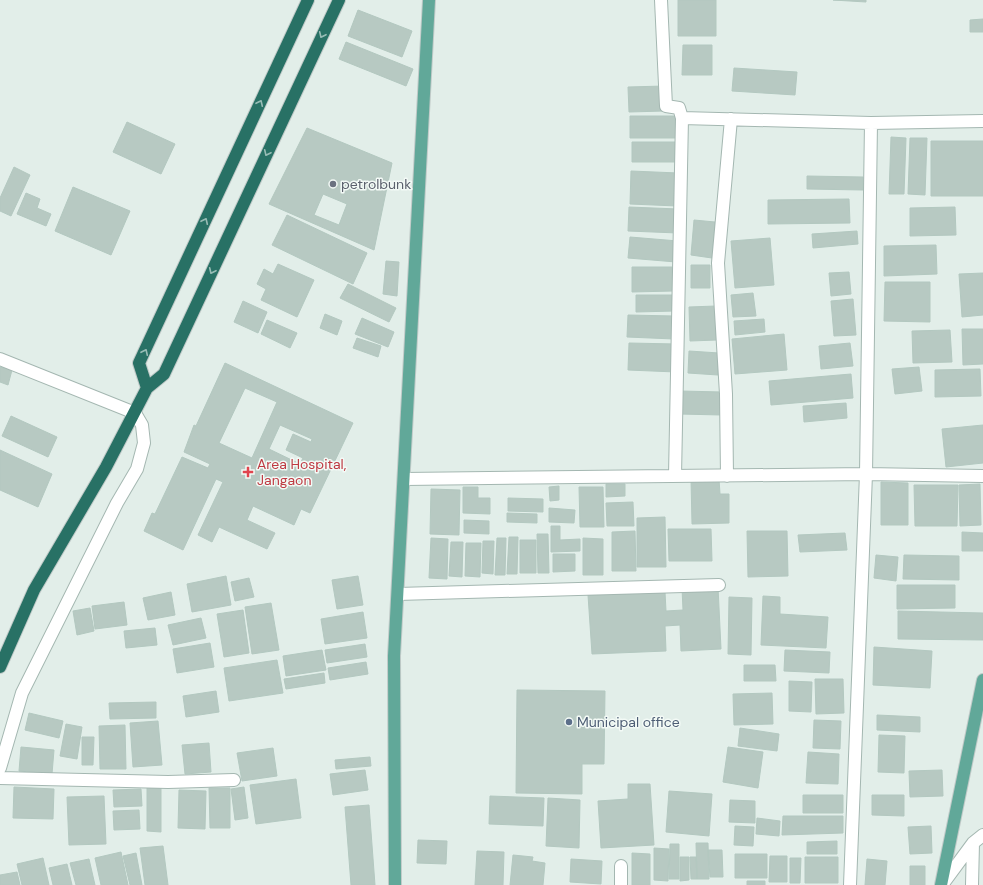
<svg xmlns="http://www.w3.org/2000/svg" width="983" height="885" viewBox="0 0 983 885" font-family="'DM Sans',sans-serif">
  <rect width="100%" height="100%" fill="#e2eee9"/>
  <path fill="#b7c9c2" stroke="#b3c8c0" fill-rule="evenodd" d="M678 0H716V36H678Z
    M833 0H866V2Z
    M358 10 412 31 402 57 348 36Z
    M983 19V32H970V20Z
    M346 42 413 69 406 86 339 59Z
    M683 45H712V75H682Z
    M734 68 797 72 795 95 732 91Z
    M664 86V111L629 112 628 87Z
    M630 116H676V138H630Z
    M127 122 175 144 161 174 113 152Z
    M307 128 392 163 374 250 269 204Z
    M891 137 906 138 904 194H889Z
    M910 138H927L925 195 908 194Z
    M931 141H983V196H931Z
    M632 142H675V162H632Z
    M14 167 30 175 11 216 0 211V198Z
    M631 171 678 173 677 206 630 204Z
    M807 176 863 177V190L807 189Z
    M73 187 130 211 111 255 55 231Z
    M26 193 40 199 37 208 51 214 46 226 17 214Z
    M323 194 347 204 339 225 314 215Z
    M849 199 850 223 768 224V200Z
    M629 207 678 209V233L628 231Z
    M955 207 956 235 910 236V208Z
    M287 215 367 253 353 284 272 245Z
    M694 220 715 222 712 258 691 255Z
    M857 231 858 244 813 248 812 234Z
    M630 237 678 241 676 262 628 258Z
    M770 238 774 285 735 288 731 241Z
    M936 245 937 274 884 276V246Z
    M386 261 399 262 397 296 383 294Z
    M278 264 314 280 297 317 261 300 266 289 257 284 264 269 273 274Z
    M691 265H710V288H691Z
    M632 267H672L673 291 632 292Z
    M849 272 851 294 831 296 829 273Z
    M983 273V315L962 317 959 274Z
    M885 282H930V322L884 321Z
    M348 284 396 308 389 322 340 298Z
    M753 293 756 316 733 317 731 295Z
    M636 295H675V311L636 312Z
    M853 299 856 335 834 336 831 301Z
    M243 301 267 312 258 333 234 322Z
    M716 306 717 340 690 341 689 307Z
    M325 314 342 321 337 335 320 328Z
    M628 315 674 316V339L627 337Z
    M362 318 394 332 388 347 355 334Z
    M764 319 765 332 735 335 734 321Z
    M267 320 297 333 290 348 261 334Z
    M962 329H983V364L963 365Z
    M950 330 952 362 913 363 912 331Z
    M784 334 787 370 735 374 732 339Z
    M357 338 381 346 378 357 353 348Z
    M629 343 676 344V372L628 370Z
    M850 343 853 366 821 369 819 346Z
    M689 351 719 353 718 375 688 373Z
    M225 363 353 423 310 513 301 509 294 525 253 506 247 520 275 533 267 549 219 527 212 542 198 535 223 482 216 479 183 550 144 531 152 513 155 514 182 457 208 468 210 464 184 452 194 425 196 426ZM245 388 277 402 252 458 219 443ZM280 425 312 439 311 442 293 434 286 450 303 458 300 464 269 449Z
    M0 367 12 370 8 385 0 382Z
    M919 367 922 391 895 394 892 369Z
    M980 369 981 396 935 397V370Z
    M851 374 853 398 771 405 769 381Z
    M680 391 722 392V415L679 414Z
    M846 403 847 418 804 422 803 406Z
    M11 416 57 437 48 457 2 436Z
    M983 425V463L946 467 942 429Z
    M0 450 52 474 38 507 0 490Z
    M691 479H719L720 494H729V523L692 524Z
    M881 482 908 483V525H881Z
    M606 484H625V496L606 497Z
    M980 484 981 525 960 526 959 485Z
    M914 485H958L957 526H915Z
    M559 486V500L550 501 549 487Z
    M463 487H478V498H490V514L463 513Z
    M579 487H603L604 527H580Z
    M431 489 460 490 459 535 430 534Z
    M508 498 543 499V512L508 511Z
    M633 502 634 526H607L606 503Z
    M549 508 575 510 574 523 549 522Z
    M507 513 537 514V523L507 522Z
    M665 517 666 567H637V518Z
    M464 520 489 521V534L464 533Z
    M551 526H560V540L580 539V551L551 552Z
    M668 529H711L712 561H669Z
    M635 531 636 571H612V532Z
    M747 531H787L788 576 748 577Z
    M962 532 983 533V551H962Z
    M845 533 847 550 800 552 798 535Z
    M537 534H548L549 573H538Z
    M509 537H518L517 574H507Z
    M431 538 448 539 447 579 429 578Z
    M497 538H506L505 575H495Z
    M583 538 603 539V575H583Z
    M520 540H536V573H520Z
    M483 541H494L493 574 482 573Z
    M451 542H463L462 577 449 576Z
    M466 543H481L480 577 465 576Z
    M553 554H575V571L553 572Z
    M876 555 898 557 896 581 874 578Z
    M904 555 959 556V580L903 579Z
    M226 576 231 605 192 612 187 584Z
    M358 576 363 605 337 609 332 580Z
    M249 578 254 597 235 601 231 582Z
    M897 585H955V608L897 609Z
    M718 587 721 649 681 651 680 625 665 626 666 651 592 654 588 595 665 592 666 611 683 610 682 588Z
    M171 592 175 615 148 620 143 598Z
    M763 596 780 597V614L828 617 826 648 761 645Z
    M729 597 752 598 751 655 728 654Z
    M124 602 127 625 95 629 92 606Z
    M271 603 279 650 252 654 245 607Z
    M90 608 94 631 77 635 73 611Z
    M243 610 249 653 224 657 217 614Z
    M898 611 983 613V640L898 639Z
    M363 612 367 638 325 644 321 619Z
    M201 618 206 638 173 645 168 625Z
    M155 628 157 645 126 648 124 631Z
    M210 643 214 667 177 673 173 649Z
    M365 644 367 657 327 663 325 650Z
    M874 647 932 651 930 688 873 685Z
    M322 650 326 670 286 676 283 656Z
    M785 650 830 652 829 673 784 671Z
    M277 660 283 693 229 701 224 668Z
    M366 662 368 674 330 680 328 668Z
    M744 665H775L776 681H744Z
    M324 673 325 683 286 689 284 679Z
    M815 679H843L844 713 816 714Z
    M789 681 812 682 811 712 789 711Z
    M517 690 605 691 604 764H582V794L516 793Z
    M216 691 219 712 186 717 183 696Z
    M772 693 773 724 734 725 733 694Z
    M156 702V718L110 719 109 703Z
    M29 713 63 721 59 738 25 730Z
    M877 715 920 717V732L877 730Z
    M814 720 841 721 840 749 813 748Z
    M158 721 162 765 133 767 130 723Z
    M66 724 82 727 77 759 60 756Z
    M125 725 126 769H100L99 726Z
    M740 728 779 734 777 751 738 746Z
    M879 735 905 736 904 773 878 772Z
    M82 737H94L93 765H82Z
    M209 743 211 772 185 774 182 745Z
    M21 747 54 750 52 774 19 771Z
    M728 747 763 752 758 788 723 782Z
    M273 748 277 776 242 781 237 753Z
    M808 752 839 754 838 784 806 783Z
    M370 757 371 766 336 769 335 760Z
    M365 770 368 790 333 795 330 774Z
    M942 770 943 796 910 797 909 771Z
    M296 779 301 818 256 824 250 785Z
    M628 784H650L654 845 601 848 598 801 628 799Z
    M14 787 54 789 53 819 13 818Z
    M147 787H161V832L147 831Z
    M244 787 248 818 235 820 231 789Z
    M209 788H230V828H210Z
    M141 789 142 806 114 807 113 790Z
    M179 790 206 791 205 829 178 828Z
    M669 791 712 794 709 836 666 832Z
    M803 795H843V813H803Z
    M872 795H904V816L872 815Z
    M104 796 106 844 69 845 67 797Z
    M490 796 544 798 543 826 489 824Z
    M548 798 580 800 579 848 546 846Z
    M730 800 755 801V823L729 822Z
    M369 805 375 885H351L345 807Z
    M139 810 140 829 114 830 113 811Z
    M783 816H843V833L782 835Z
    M757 818 780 821 779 836 756 834Z
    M735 826 754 827 753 846 734 845Z
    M931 826 932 853 910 854 908 827Z
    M418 840 447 841 446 864 417 863Z
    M837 841V854H807V842Z
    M696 843H708L709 879H697Z
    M670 844H679V879H669Z
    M163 846 168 885H145L140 848Z
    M654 848 669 849 668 881 654 880Z
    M708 850H722L723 877H710Z
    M477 851 504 852 503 885H475Z
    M121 852 128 885H101L95 858Z
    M136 853 142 885H130L123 856Z
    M632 853 650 854V885H632Z
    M735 854H767V878H735Z
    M513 855 533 857 532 861 545 863 543 885H510Z
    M770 856H787V882H769Z
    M680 857H689V880L680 881Z
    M690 857H696L697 879H691Z
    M805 857H838V883H805Z
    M43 858 49 885H22L17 864Z
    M790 858H801L800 883H790Z
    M89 859 95 885H76L70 863Z
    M571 859 602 861 601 884 570 882Z
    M867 859 887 861 885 885H865Z
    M67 864 72 885H53L49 868Z
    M910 866H925V885H910Z
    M17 872 20 885H0V875Z
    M747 881H765V885H747Z"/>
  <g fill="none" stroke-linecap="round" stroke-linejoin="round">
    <defs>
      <path id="minor" d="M661 0 666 106 679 108 682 118
        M871 123 983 121
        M0 359 135 413 142 425 144 443 137 469 117 503 22 693 0 768
        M675 476 682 118 871 123 866 474 983 476
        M727 476 726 394 718 263 731 119
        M404 479 866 474 850 885
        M398 594 719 585
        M0 778 168 782 234 780
        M621 866V885
        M942 885 973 843 983 835
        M972 885 973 843"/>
      <path id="major" d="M395 885 394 656 429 0
        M941 885 983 680"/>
      <path id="highway" d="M147 388 139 363 308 0
        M0 667 34 590 106 467 147 388 164 374 339 0"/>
    </defs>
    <use href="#minor" stroke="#a4b7b1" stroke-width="14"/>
    <use href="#major" stroke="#c0cac8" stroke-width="14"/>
    <use href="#highway" stroke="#c0cac8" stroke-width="14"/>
    <use href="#minor" stroke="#fff" stroke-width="12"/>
    <use href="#major" stroke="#61a899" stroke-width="12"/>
    <use href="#highway" stroke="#287165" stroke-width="12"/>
  </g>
  <defs><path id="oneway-chevron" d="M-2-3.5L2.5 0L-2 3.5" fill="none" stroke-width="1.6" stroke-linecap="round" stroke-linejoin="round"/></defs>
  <g stroke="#98bcb5">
    <use href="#oneway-chevron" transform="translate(322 35) rotate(115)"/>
    <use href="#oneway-chevron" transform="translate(260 103) rotate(-65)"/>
    <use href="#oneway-chevron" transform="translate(267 153) rotate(115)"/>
    <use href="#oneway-chevron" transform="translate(205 221) rotate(-65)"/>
    <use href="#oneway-chevron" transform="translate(212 271) rotate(115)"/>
    <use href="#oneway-chevron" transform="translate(145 352) rotate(-65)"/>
  </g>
  <circle fill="#6b7280" stroke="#f3faf6" stroke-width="1.5" cx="333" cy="184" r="4"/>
  <path fill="#e0444e" stroke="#f3faf6" stroke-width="1.5" d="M246 466h4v4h4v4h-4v4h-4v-4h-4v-4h4z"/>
  <circle fill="#5c6f8a" stroke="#f3faf6" stroke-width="1.5" cx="569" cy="722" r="4"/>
  <g text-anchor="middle" stroke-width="3" stroke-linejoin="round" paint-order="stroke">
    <g font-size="14" fill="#5b616d" stroke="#f3faf6" text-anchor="start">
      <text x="341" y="189">petrolbunk</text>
    </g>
    <g font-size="14" fill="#be3a42" stroke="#f3faf6" text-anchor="start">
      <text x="257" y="469">Area Hospital,<tspan x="257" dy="16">Jangaon</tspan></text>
    </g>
    <g font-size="14" fill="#4e5e75" stroke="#f3faf6" text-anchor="start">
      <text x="577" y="727">Municipal office</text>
    </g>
  </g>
</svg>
